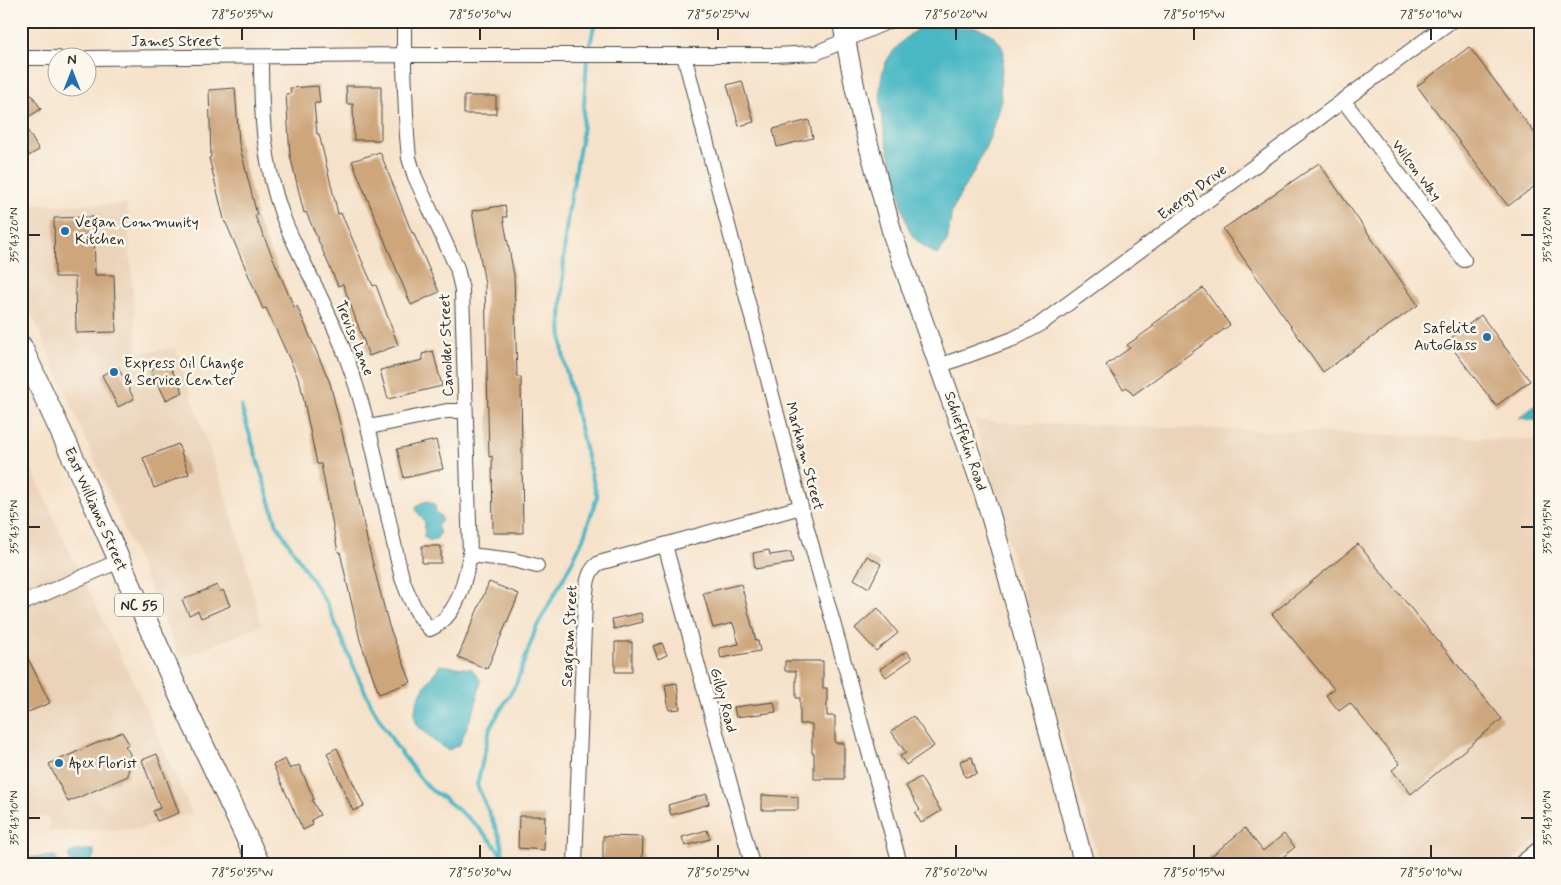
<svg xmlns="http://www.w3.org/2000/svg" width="1561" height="885" viewBox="0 0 1561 885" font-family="Mynerve,sans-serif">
  <rect width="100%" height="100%" fill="#fbf7ec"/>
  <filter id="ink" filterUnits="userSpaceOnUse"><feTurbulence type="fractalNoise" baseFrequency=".02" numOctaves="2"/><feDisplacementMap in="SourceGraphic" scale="10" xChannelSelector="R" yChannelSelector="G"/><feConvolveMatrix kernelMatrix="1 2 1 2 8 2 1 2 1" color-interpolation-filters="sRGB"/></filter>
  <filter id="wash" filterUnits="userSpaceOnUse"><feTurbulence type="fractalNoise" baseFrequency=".0096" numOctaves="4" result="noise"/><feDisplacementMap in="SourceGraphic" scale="20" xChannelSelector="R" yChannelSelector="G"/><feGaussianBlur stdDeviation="1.12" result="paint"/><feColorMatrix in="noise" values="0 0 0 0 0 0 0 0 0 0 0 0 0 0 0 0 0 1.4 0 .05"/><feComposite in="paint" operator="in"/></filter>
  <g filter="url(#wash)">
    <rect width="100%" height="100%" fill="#f6e2ca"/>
    <path fill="#ebd3b9" d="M127 204 137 353 175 348 224 492 245 560 261 625 180 659 21 289V205Z
      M974 421 1540 440V837L1508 864H1100Z
      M21 446 69 550 141 698 192 813 138 829 49 832V818L33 816 21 826Z"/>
    <path fill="#4ab7c4" stroke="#3a7178" d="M930 26 979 28 988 32 996 39 1001 45 1004 53 1000 86 1001 100 990 137 974 172 963 189 952 211 947 242 937 255C926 247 914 242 909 229 904 218 902 204 899 192 891 157 871 99 885 65 888 55 906 36 915 31 919 28 925 27 930 26Z
      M1540 402V421L1519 418Z
      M428 501 435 505 436 513 440 515 442 520 437 526 440 533C436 542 431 543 424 537 424 533 425 528 425 524 424 516 404 506 428 501Z
      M440 665 472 669 481 681 475 707 460 744 449 750C439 745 431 740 424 731 421 729 417 726 416 722 410 701 429 681 440 665Z
      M82 850H94V855L90 864H71L68 855 71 852Z
      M55 856 59 864H21V858Z"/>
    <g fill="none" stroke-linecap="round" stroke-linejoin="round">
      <path stroke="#4ab7c4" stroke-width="4" d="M589 51 595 21
        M241 406 277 525 327 604 358 677 374 710 396 746 420 778 431 790 445 799 475 824 492 842 503 857
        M505 864 500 838 477 785 490 728 516 684 536 628 571 564 583 539 597 497 565 366 562 345 561 319 565 237 569 208 582 135 587 58"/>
    </g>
    <g id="blocks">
      <path fill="#cda67b" d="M1469 47 1540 140V182L1508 206 1417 86Z
        M742 81 754 122 739 126 727 85Z
        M318 86 320 103H314L317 134H319L338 214 341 213 373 286 376 285 398 345 369 356 343 284 338 286 306 212 304 213 290 155 286 94 291 93 290 88Z
        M346 86H381V140H354L353 104H347Z
        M235 88 239 143 257 215 255 216 294 307 297 306 330 383 351 469H353L368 545 389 626 411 682 379 694 360 640 340 552H338L321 464H317L300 382 266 308 263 309 226 223H225L209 158 211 157 209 90Z
        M32 95 41 109 22 121 39 150 21 160V102Z
        M464 96H496V114H464Z
        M809 120 813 138 777 147 773 129Z
        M380 152 412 233 413 232 439 292 411 305 352 161Z
        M1319 163 1418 305 1323 372 1223 229Z
        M505 205 507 217H503L514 275 517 377H521L523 533H493L492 456 489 457 485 284 472 211Z
        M94 217 95 275H114L116 332 76 333 75 277H55L54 218Z
        M1203 288 1230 325 1133 395 1127 387 1123 389 1106 365 1130 348 1127 345 1154 326 1152 325Z
        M1481 315 1530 381 1496 406 1447 341Z
        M433 351 442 386 388 399 380 370 423 360 422 354Z
        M167 361 183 392 166 400 151 369Z
        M118 367 134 399 118 407 102 375Z
        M436 440 443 469 404 478 397 449Z
        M178 444 189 474 154 488 143 458Z
        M1358 544 1502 719 1411 794 1392 770 1400 764 1350 703 1339 711 1326 695 1334 689 1272 614Z
        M422 546H441V563H422Z
        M769 550 770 555 791 552 793 563 755 569 753 553Z
        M867 556 881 564 869 588 854 579Z
        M489 582 519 594 487 669 458 657Z
        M741 584 756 641H758L760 651 721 658 719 648 739 644 733 623 713 628 703 593Z
        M217 585 220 592 223 590 230 606 201 618 198 611 189 615 182 600Z
        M878 608 898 633 876 651 855 628Z
        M641 613 643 622 614 629 612 619Z
        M615 642H632V672H615Z
        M662 643 667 655 658 659 653 646Z
        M21 644 50 703 21 715Z
        M907 651 912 659 886 677 880 669Z
        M785 661H823V688H827V716H835V743H844V779H814V753H812V724H800V698H796V671H785Z
        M677 683 680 709 669 710 665 685Z
        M774 702 776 712 736 717 734 707Z
        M913 716 934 746 906 765 900 756 906 753 891 731Z
        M122 732 129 744 125 746 130 754 128 776 68 802 49 764Z
        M337 748 364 806 353 811 327 753Z
        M157 754 179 813 157 821 153 811 160 808 142 760Z
        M972 757 977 774 965 777 960 761Z
        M285 759 290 769 299 765 314 799 312 800 320 815 311 820 313 825 303 830 273 765Z
        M920 777 941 811 921 823 915 813 920 810 906 786Z
        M707 794 709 804 671 815 668 805Z
        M762 795 798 797V810H762Z
        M519 816H545L544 850 518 848Z
        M1245 828 1263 851 1284 834 1295 847 1274 864H1202Z
        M707 830 710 839 685 846 682 837Z
        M603 836 643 837 642 864H603Z"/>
    </g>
  </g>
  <g filter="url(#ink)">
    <use href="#blocks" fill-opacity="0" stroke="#494643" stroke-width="1"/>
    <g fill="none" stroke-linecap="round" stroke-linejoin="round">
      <defs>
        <path id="street" d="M684 55 801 507 900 864
          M261 57C261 111 263 162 282 214 287 229 295 244 302 259 318 292 336 327 348 362 374 432 384 506 402 578 409 597 416 615 430 629 458 616 464 584 470 555L462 290 457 268 415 177 409 158 407 136 404 68V21
          M21 58H58
          M88 58 404 55H774L816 53 889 21
          M1343 100 1464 260
          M939 366 1013 339 1039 325 1451 21
          M369 427 447 411H465
          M665 545 752 864
          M470 555 513 560 537 566
          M21 604 119 561
          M575 864 585 601C587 587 586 572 599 563L801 507"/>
        <path id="secondary" d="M842 21 855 88 867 139 893 236 984 493 1003 558 1084 864
          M1524 864 1540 851"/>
        <path id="primary" d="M21 346 82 477 184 705 259 864"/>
      </defs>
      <use href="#street" stroke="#494643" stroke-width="16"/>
      <use href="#secondary" stroke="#494643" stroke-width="21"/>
      <use href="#primary" stroke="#494643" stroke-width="23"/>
      <use href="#street" stroke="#fff" stroke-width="14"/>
      <use href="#secondary" stroke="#fff" stroke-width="19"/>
      <use href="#primary" stroke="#fff" stroke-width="21"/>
    </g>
  </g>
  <path fill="none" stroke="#2b2b2b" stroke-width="2" d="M242 28V40M480 28V40M718 28V40M956 28V40M1194 28V40M1431 28V40M28 235H40M1521 235H1534M28 527H40M1521 527H1534M28 818H40M1521 818H1534M242 845V858M480 845V858M718 845V858M956 845V858M1194 845V858M1431 845V858"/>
  <g fill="#1f6fb2" stroke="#fbf7ec" stroke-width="2">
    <circle cx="65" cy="231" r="5"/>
    <circle cx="1487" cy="337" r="5"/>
    <circle cx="114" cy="372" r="5"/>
    <circle cx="59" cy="763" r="5"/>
  </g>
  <g text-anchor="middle" stroke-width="5" stroke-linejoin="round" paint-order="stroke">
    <rect fill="#fbf7ec" stroke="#696865" stroke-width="1" x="115" y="593.5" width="48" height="23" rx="4"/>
    <g font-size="14" font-weight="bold" fill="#2b2b2b">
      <text x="139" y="610">NC 55</text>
    </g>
    <g font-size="15" fill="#2b2b2b" stroke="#fbf7ec">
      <text x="176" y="46">James Street</text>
      <text transform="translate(1417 170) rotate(53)" y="5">Wilcon Way</text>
      <text transform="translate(1192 192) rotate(-37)" y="5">Energy Drive</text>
      <text transform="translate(355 338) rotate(68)" y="5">Treviso Lane</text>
      <text transform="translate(446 345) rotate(-92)" y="5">Canolder Street</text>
      <text transform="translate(966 441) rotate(71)" y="5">Schieffelin Road</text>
      <text transform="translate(805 456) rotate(75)" y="5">Markham Street</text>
      <text transform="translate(96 509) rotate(66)" y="5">East Williams Street</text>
      <text transform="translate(569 636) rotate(-87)" y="5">Seagram Street</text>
      <text transform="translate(724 700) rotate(75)" y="5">Gilby Road</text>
    </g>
    <g font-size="15" fill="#2b2b2b" stroke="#fbf7ec" text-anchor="start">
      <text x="75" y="227">Vegan Community<tspan x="75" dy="17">Kitchen</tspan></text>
      <text x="1477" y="333" text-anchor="end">Safelite<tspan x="1477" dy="17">AutoGlass</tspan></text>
      <text x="124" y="368">Express Oil Change<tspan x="124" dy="17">&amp; Service Center</tspan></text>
      <text x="69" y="768">Apex Florist</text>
    </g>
  </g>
  <rect width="1561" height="885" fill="none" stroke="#fbf7ec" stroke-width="55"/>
  <g transform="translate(72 72)"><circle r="24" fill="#fbf7ec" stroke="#a8a59f"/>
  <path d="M0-4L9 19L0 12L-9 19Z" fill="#1f6fb2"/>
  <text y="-8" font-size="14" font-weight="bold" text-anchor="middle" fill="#2b2b2b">N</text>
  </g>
  <rect x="28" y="28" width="1506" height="830" fill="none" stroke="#2b2b2b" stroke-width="2"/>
  <g font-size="12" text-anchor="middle" fill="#2b2b2b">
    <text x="242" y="18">78°50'35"W</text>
    <text x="480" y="18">78°50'30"W</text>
    <text x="718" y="18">78°50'25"W</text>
    <text x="956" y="18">78°50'20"W</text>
    <text x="1194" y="18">78°50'15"W</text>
    <text x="1431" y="18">78°50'10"W</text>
    <text transform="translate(14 235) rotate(-90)" y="4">35°43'20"N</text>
    <text transform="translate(1547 235) rotate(-90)" y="4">35°43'20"N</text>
    <text transform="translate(14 527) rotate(-90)" y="4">35°43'15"N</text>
    <text transform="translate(1547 527) rotate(-90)" y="4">35°43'15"N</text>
    <text transform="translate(14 818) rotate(-90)" y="4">35°43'10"N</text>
    <text transform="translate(1547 818) rotate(-90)" y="4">35°43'10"N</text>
    <text x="242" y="876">78°50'35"W</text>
    <text x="480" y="876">78°50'30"W</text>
    <text x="718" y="876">78°50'25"W</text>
    <text x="956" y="876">78°50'20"W</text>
    <text x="1194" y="876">78°50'15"W</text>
    <text x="1431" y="876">78°50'10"W</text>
  </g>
</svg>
